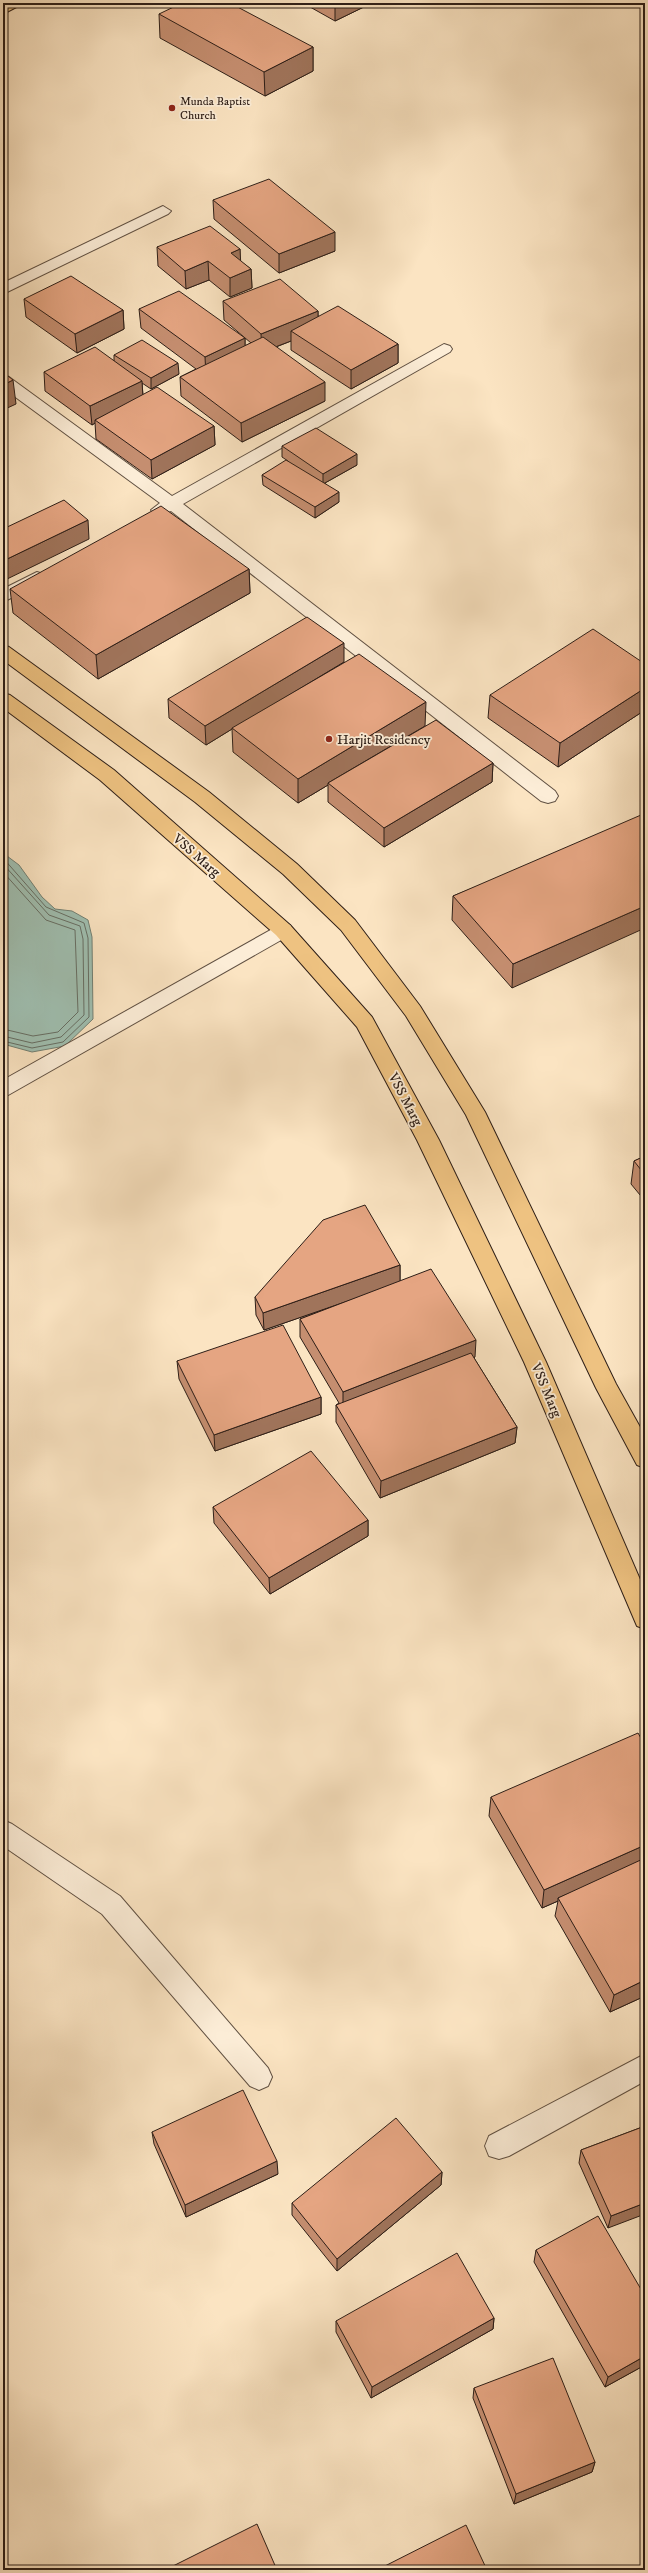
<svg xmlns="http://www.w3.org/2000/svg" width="648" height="2573" viewBox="0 0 648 2573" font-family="'IM FELL DW Pica',serif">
  <rect width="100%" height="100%" fill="#fbe4c2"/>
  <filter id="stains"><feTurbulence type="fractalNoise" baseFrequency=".005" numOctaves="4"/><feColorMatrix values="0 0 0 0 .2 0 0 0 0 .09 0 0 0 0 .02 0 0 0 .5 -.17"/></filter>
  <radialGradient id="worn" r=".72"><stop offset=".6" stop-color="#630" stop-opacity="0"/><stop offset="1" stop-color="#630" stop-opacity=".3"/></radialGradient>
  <path fill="#9fbfb1" stroke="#717f73" d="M3 853 19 865 42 897 55 909 72 911 88 920 92 937 93 1019 65 1046 32 1052 3 1044Z"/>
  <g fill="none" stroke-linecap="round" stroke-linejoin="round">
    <path stroke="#666e64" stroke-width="1" d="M3 858 46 907 84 923 88 938 89 1017 63 1042 32 1048 3 1041
      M3 864 49 915 80 926 83 939 84 1015 61 1037 32 1043 3 1036
      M3 872 46 920 75 930 78 1012 58 1032 33 1036 3 1029"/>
    <defs>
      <path id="minor" d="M163 206 171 211 168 214 3 294V283Z
        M444 344 450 346 452 349 450 352 183 504 555 791 558 796 555 801 548 803 541 801 171 511 160 515 154 514 151 510 160 503 3 388V375L9 377 172 496Z
        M37 572 43 574 46 578 43 582 3 602V589Z
        M283 923 290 925 293 930 290 935 3 1098V1080Z
        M3 1820 12 1824 120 1896 268 2068 272 2077 268 2086 259 2090 250 2086 102 1914 3 1846Z
        M645 2054V2081L509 2156 499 2159 489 2156 485 2146 489 2136Z"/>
      <path id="major" d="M6 3H24L3 14V4Z
        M3 645 9 647 209 792 297 864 355 920 420 1006 485 1112 616 1384 645 1436V1468L637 1465 596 1388 466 1115 406 1016 341 930 283 874 195 802 3 660Z
        M3 693 10 695 114 770 290 925 372 1017 439 1140 546 1362 645 1591V1629L637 1626 524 1362 417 1140 357 1027 276 935 100 780 3 708Z"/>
    </defs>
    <use href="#minor" stroke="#605042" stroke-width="2"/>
    <use href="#major" stroke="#2d1e17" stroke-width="2"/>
    <use href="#minor" fill="#fcedd7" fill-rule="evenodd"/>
    <use href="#major" fill="#eec281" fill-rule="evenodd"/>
  </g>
  <path fill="#c58e70" stroke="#2d1e17" d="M303 3H372L335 21Z
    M159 14 313 47V71L265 96 160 38Z
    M213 200 335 251 279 273 214 219Z
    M157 247 240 249V261L251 269 252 288 230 297 209 280 186 289 158 266Z
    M24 299 123 310 124 329 77 353 26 317Z
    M223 301 318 311V316L398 344V363L351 389 291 350V341L276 347 325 401 242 442 181 396 180 377 196 369 141 328 139 309 245 338V346L251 343 224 320Z
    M114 355 179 374 151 389 142 383 143 395 214 426 215 445 152 479 96 439 95 423 92 425 45 391 44 372 114 361Z
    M282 446 357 465 325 483 339 502 315 518 263 485 262 475 288 461 282 457Z
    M249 569 250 593 98 679 13 613 10 589Z
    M344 662 306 685 425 726 493 763 492 782 384 847 328 802V785L298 803 233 752 232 729 206 745 169 718 168 699Z
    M645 664V710L558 767 488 718 490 695Z
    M645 819 512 988 452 920 453 896Z
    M645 1156V1201L631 1184 634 1161Z
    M400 1265V1281L475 1357 474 1358 517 1427 515 1443 380 1498 336 1422V1405L339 1403 300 1337V1319L350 1300 264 1330 256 1315 255 1297Z
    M177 1361 321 1397V1414L215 1451 179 1379Z
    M213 1507 368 1520V1536L270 1594 214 1523Z
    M491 1797 645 1996 610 2012 555 1916 558 1901 542 1908 489 1816Z
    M645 2126 608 2228 579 2163 581 2150Z
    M152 2132 278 2174 186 2217 154 2144Z
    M442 2172 441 2185 337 2271 292 2215V2203Z
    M536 2250 645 2296V2365L605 2387 534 2262Z
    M494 2318 493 2329 371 2398 336 2332V2321Z
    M474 2388 595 2462 592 2472 514 2504 473 2398Z"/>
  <path fill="#a0745b" stroke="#2d1e17" d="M335 3H372L335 21Z
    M313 47V71L265 96 264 72Z
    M335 232V251L279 273V254Z
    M240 249 241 268 231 253Z
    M208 261 209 280 186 289 185 271Z
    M251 269 252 288 230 297V278Z
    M123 310 124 329 77 353 75 334Z
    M318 311V329L291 331V341L262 352 261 334Z
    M245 338V357L206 376 205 357Z
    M398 344V363L351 389V370Z
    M178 363 179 374 151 389V378Z
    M13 380 16 404 3 410V385Z
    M142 381 143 399 95 420V423L92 425 90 406Z
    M325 382V401L242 442 241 423Z
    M214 426 215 445 152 479 151 460Z
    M357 454V465L323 484V474Z
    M339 492V502L315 518V507Z
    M88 520 89 539 3 581V561Z
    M249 569 250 593 98 679 96 655Z
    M344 643V662L233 729 232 728V729L206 745 205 726Z
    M645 688V710L558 767 560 743Z
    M426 702 425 726 328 783V785L298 803V779Z
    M493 763 492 782 384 847V828Z
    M645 906V928L512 988 513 964Z
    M400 1265V1283L264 1330 263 1313Z
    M476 1340 475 1357 343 1409V1392Z
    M321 1397V1414L215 1451 214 1435Z
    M517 1427 515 1443 380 1498 381 1481Z
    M368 1520V1536L270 1594 269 1578Z
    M645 1845V1862L558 1898V1901L542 1908 544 1890Z
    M645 1980V1996L610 2012 614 1995Z
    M277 2161 278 2174 186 2217 185 2205Z
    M442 2172 441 2185 337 2271V2259Z
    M645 2203V2214L608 2228 611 2216Z
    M494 2318 493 2329 371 2398 372 2387Z
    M645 2356V2365L605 2387 608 2377Z
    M595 2462 592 2472 514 2504 516 2494Z"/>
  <path fill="#e5a582" stroke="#2d1e17" d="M182 3H230L313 47 264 72 159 14Z
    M269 179 335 232 279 254 213 200Z
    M210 226 240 249 231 253 251 269 230 278 208 261 185 271 157 247Z
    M71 276 123 310 75 334 24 299Z
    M280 279 318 311 261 334 223 301Z
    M179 291 245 338 205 357 139 309Z
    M338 306 398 344 351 370 291 331Z
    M263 337 325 382 241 423 180 377Z
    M142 340 178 363 151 378 114 355Z
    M95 347 142 381 90 406 44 372Z
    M3 372 13 380 3 385Z
    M157 387 214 426 151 460 95 420Z
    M316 428 357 454 323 474 282 446Z
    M286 460 339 492 315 507 262 475Z
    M64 500 88 520 3 561V529Z
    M161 506 249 569 96 655 10 589Z
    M307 617 344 643 205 726 168 699Z
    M593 629 645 664V688L560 743 490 695Z
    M359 654 426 702 298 779 232 728Z
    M436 720 493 763 384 828 328 783Z
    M641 815 645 819V906L513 964 453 896Z
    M645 1156V1175L634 1161Z
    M365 1205 400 1265 263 1313 255 1297 323 1220Z
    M431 1269 476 1340 343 1392 300 1319Z
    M283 1325 321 1397 214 1435 177 1361Z
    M471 1353 517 1427 381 1481 336 1405Z
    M311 1451 368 1520 269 1578 213 1507Z
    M638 1733 645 1745V1845L544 1890 491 1797Z
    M645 1858V1980L614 1995 558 1898Z
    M243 2090 277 2161 185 2205 152 2132Z
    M396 2118 442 2172 337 2259 292 2203Z
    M645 2126V2203L611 2216 581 2150Z
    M598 2216 645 2296V2356L608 2377 536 2250Z
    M457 2253 494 2318 372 2387 336 2321Z
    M553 2358 595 2462 516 2494 474 2388Z
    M257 2524 277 2570H165Z
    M466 2525 487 2570H377Z"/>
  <g fill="#8f2418" stroke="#fcedd7" stroke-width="1.5">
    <circle cx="172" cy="108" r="4"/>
    <circle cx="329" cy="739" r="4"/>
  </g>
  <g text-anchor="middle" stroke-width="3.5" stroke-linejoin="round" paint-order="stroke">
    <g font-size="12" fill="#2d1e17" stroke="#fcedd7" text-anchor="start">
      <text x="180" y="105">Munda Baptist<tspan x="180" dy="14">Church</tspan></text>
    </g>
    <g font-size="14" fill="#2d1e17" stroke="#fcedd7" text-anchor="start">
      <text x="337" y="744">Harjit Residency</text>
    </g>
    <g font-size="14" fill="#2d1e17" stroke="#fcedd7">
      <text transform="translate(197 855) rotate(41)" y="5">VSS Marg</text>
      <text transform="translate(406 1099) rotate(62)" y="5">VSS Marg</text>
      <text transform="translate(547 1390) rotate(67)" y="5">VSS Marg</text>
    </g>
  </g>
  <rect width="648" height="2573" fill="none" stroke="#fbe4c2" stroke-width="16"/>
  <rect x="4" y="4" width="640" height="2565" fill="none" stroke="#2d1e17" stroke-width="2"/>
  <rect x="8" y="8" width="632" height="2557" fill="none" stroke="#2d1e17"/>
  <rect width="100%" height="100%" filter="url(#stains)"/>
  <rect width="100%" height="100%" fill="url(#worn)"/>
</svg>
